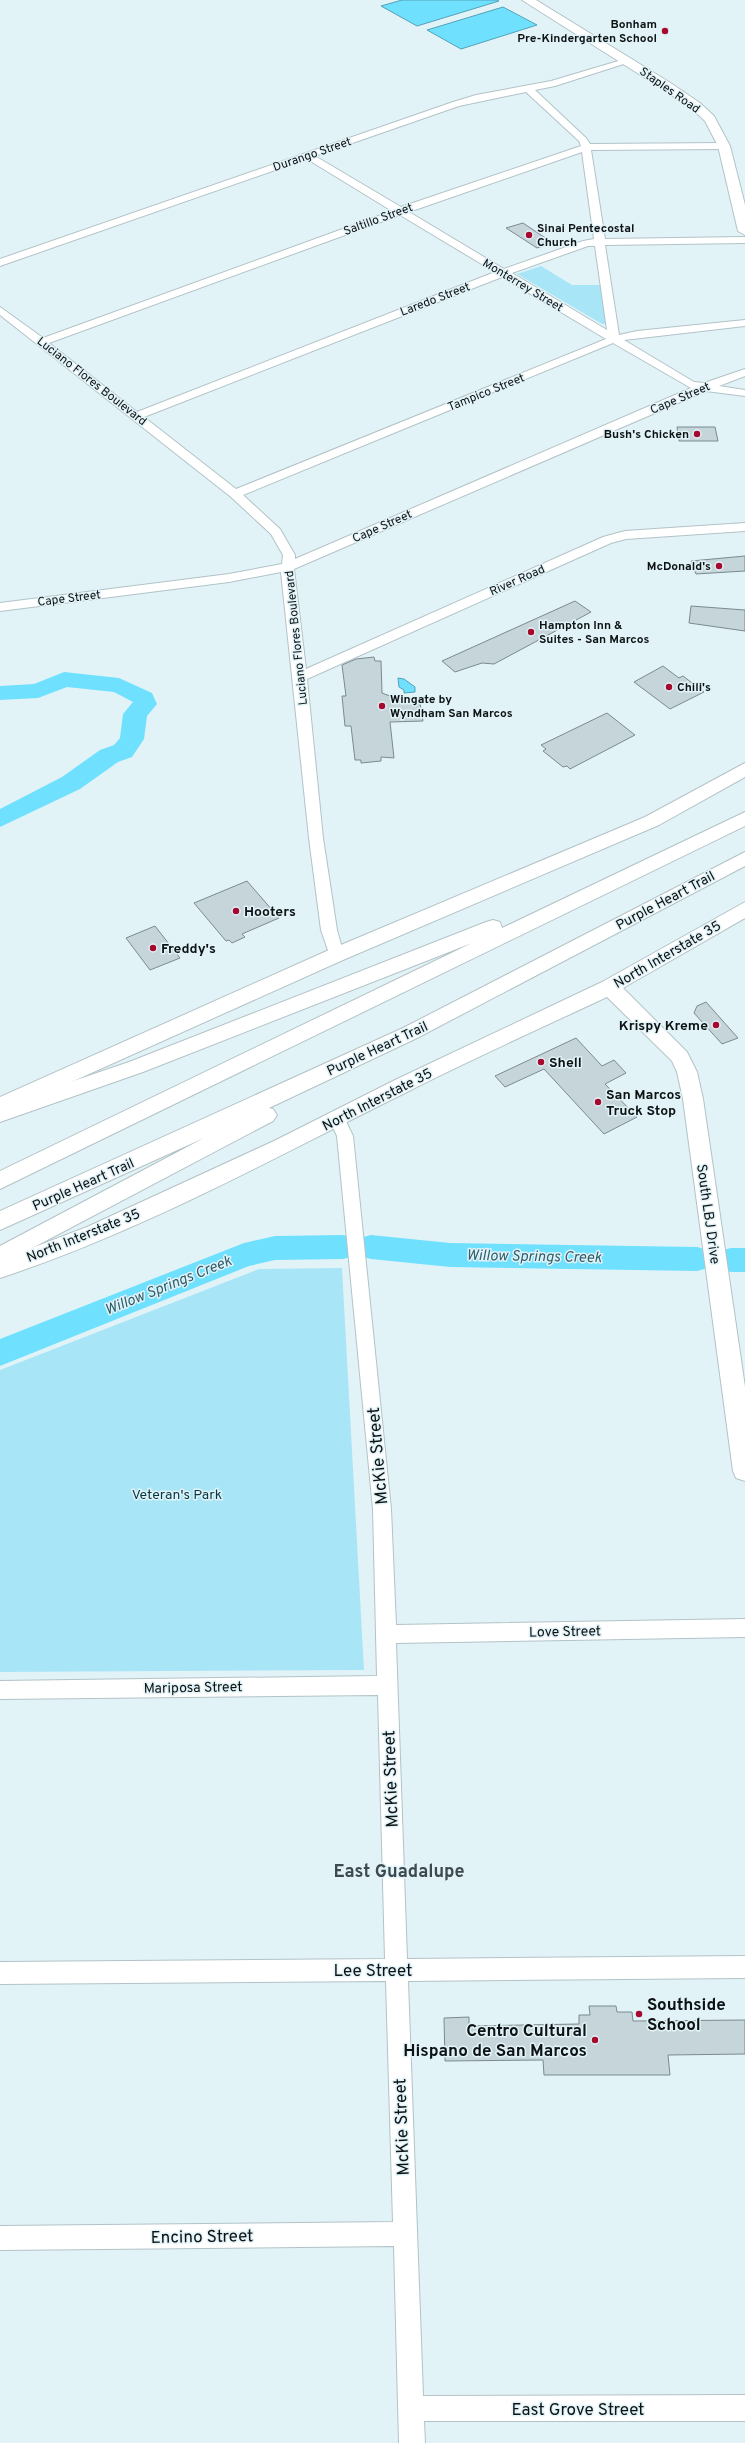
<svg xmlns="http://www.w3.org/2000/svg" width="745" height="2443" viewBox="0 0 745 2443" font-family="Overpass,sans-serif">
  <rect width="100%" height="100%" fill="#e2f3f8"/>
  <path fill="#a8e5f7" d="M541 266 572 285H602L608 324H602L517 274Z
    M342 1268 364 1670 0 1672V1370L259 1269Z"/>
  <path fill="#70e0ff" stroke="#52a2b8" d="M402 0H497L499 1 417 26 381 6Z
    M503 7 537 25 461 49 427 30Z
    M398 678 404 679 415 687V692L404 693V690L399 687Z"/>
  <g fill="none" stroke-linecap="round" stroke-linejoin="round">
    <path fill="#70e0ff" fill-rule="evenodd" d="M64 672 119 678 152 693 157 704 147 716 144 739 132 757 118 762 80 789 0 827V809L62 777 100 750 114 745 120 738 123 714 133 702 114 692 67 687 38 698 0 700V686L34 684Z
      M343 1235 354 1238 357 1245 360 1238 371 1235 450 1243 697 1247 708 1250 712 1259 708 1268 697 1271 450 1267 371 1259 360 1256 357 1249 354 1256 343 1259 275 1260 249 1266 0 1366V1339L244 1243 275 1236Z
      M731 1248H745V1272H731L720 1269 716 1260 720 1251Z"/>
  </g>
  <path fill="#c5d5da" stroke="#7b8a8f" d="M523 223 553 243 537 248 506 228Z
    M677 427H715L718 441H679Z
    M745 556V571L696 574 691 561Z
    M575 601 591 612 494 664 482 663 455 672 442 661Z
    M691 606 745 610V631L689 623Z
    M374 657 375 661H381L382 693 398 699 419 697 423 721 390 722 394 758 381 757V761L361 763V760H355L351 726H345L342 696H346L342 665 356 659Z
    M663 666 679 678 683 676 704 692 670 709 634 682Z
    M607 713 635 735 570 769 567 766 563 767 543 751 546 749 541 745Z
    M247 881 279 918 242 934 245 937 232 943 229 940 226 941 194 903Z
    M155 926 180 958 150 970 126 938Z
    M706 1002 738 1038 722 1044 694 1013 697 1006Z
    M576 1038 602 1066 614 1060 626 1073 605 1084 637 1117 604 1134 544 1069 505 1087 495 1076Z
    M589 2006H616L617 2012H632L633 2021 745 2020V2054L668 2055 670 2075H544L543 2060 445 2061 444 2018 469 2017V2026L579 2024V2015H590Z"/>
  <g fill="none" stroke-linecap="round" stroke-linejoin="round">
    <defs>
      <path id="street" d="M625 59 633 61 555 86 535 90 586 138 590 144 724 143 729 146 724 149 591 150 605 239 745 237V243L605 245 619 335 637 331 745 320V326L624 340 694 382 704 383 745 369V376L719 386 745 390V396L706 391 294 569 306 669 603 537 625 531 745 523V531L626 539 611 543 307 679 323 838 337 930 344 955 341 959H331L321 930 309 838 281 572 229 582 0 611V603L229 574 282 564 283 555 271 534 231 497 0 315V307L43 338 392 211 307 159 0 266V259L453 102 476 95 551 81ZM526 92 579 141 581 146 401 207 315 156 459 106ZM582 152 594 239 583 241 504 269 409 212ZM400 215 495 272 137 412 49 343ZM588 246H595L607 330 512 273ZM502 277 606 339 236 489 144 417ZM613 343 691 388 295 559V555L280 529 243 495Z
        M337 1113 343 1115 353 1136 391 1509 396 1625 745 1619V1637L396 1643 407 1959 745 1956V1978L408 1981 423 2396 745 2395V2421H424L425 2443H399L394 2246 0 2250V2226L393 2222 386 1981 0 1984V1962L385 1959 378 1695 0 1699V1681L377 1676 373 1509 337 1136 329 1119 331 1115Z"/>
      <path id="secondary" d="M522 0H536L669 82 700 103 714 116 730 146 745 205V235L738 231 718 146 705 121 692 109 661 88Z
        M745 763V777L659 825 343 960 0 1114V1097L329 950 645 817Z
        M745 902V918L623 988 687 1052 697 1072 703 1099 745 1387V1481L736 1478 733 1471 683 1099 677 1072 672 1061 607 997C541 1028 474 1058 409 1091 275 1157 143 1231 0 1278V1260L87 1227 276 1140 395 1080 602 982Z"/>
      <path id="highway" d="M745 812V826L0 1189V1171L472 943 143 1072 0 1122V1106L129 1062 486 922 493 920 500 922 502 928Z
        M745 852V866L417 1038 269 1108 273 1109 277 1115 273 1121 0 1265V1246L204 1138 0 1230V1211L403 1028Z"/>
    </defs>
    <use href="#street" stroke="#b2c3c7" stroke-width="2"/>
    <use href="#secondary" stroke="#b2c3c7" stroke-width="2"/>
    <use href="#highway" stroke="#b2c3c7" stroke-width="2"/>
    <use href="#street" fill="#fff" fill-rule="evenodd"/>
    <use href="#secondary" fill="#fff" fill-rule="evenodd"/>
    <use href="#highway" fill="#fff" fill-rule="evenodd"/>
  </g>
  <g fill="#a5092e" stroke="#e2f3f8" stroke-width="1.5">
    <circle cx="665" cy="31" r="4"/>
    <circle cx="529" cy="235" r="4"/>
    <circle cx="697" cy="434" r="4"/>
    <circle cx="719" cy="566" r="4"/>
    <circle cx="531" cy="632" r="4"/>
    <circle cx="669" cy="687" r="4"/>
    <circle cx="382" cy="706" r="4"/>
    <circle cx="236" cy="911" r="4"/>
    <circle cx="153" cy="948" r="4"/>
    <circle cx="716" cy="1025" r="4"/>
    <circle cx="541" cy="1062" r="4"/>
    <circle cx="598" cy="1102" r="4"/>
    <circle cx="639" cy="2014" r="4"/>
    <circle cx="595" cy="2040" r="4"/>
  </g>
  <g text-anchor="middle" stroke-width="3" stroke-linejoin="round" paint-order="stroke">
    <g font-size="12" font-weight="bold" fill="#0d1214" stroke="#e2f3f8" text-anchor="start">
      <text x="657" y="28" text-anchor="end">Bonham<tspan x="657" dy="14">Pre-Kindergarten School</tspan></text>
      <text x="537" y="232">Sinai Pentecostal<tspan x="537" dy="14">Church</tspan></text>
      <text x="689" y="438" text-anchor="end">Bush's Chicken</text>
      <text x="711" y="570" text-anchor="end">McDonald's</text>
      <text x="539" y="629">Hampton Inn &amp;<tspan x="539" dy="14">Suites - San Marcos</tspan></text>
      <text x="677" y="691">Chili's</text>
      <text x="390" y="703">Wingate by<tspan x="390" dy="14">Wyndham San Marcos</tspan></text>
    </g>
    <g font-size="12" fill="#0d1214" stroke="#e2f3f8">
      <text transform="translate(670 90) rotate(35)" y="4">Staples Road</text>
      <text transform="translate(312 154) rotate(-19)" y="4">Durango Street</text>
      <text transform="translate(378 219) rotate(-20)" y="4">Saltillo Street</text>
      <text transform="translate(523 285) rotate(31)" y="4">Monterrey Street</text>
      <text transform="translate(435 299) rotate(-21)" y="4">Laredo Street</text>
      <text transform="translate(92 381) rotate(38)" y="4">Luciano Flores Boulevard</text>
      <text transform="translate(486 392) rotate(-22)" y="4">Tampico Street</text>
      <text transform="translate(680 398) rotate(-23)" y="4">Cape Street</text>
      <text transform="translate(382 526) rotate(-24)" y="4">Cape Street</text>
      <text transform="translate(517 580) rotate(-24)" y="4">River Road</text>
      <text transform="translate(69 598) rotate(-7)" y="4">Cape Street</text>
      <text transform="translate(296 638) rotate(-96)" y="4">Luciano Flores Boulevard</text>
    </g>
    <g font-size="14" fill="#0d1214" stroke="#e2f3f8">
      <text transform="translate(665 900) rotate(-28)" y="5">Purple Heart Trail</text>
      <text transform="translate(667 954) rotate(-30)" y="5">North Interstate 35</text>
      <text transform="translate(377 1048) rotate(-25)" y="5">Purple Heart Trail</text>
      <text transform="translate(377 1099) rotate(-27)" y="5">North Interstate 35</text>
      <text transform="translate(83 1184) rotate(-24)" y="5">Purple Heart Trail</text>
      <text transform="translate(709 1214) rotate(82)" y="5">South LBJ Drive</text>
      <text transform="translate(83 1235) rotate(-22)" y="5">North Interstate 35</text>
      <text transform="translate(565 1631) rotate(-1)" y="5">Love Street</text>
      <text transform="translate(193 1687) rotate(-1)" y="5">Mariposa Street</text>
    </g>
    <g font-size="14" font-weight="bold" fill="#0d1214" stroke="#e2f3f8" text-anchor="start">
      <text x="244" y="916">Hooters</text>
      <text x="161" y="953">Freddy's</text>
      <text x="708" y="1030" text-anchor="end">Krispy Kreme</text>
      <text x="549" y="1067">Shell</text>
      <text x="606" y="1099">San Marcos<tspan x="606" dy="16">Truck Stop</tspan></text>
    </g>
    <g font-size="14" fill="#013844" stroke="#e2f3f8">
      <text x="177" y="1499">Veteran's Park</text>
    </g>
    <g font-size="15" font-style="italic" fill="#2e5e6b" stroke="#e2f3f8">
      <text transform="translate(534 1256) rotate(1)" y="5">Willow Springs Creek</text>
      <text transform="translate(168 1285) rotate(-22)" y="5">Willow Springs Creek</text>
    </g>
    <g font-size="17" fill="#0d1214" stroke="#e2f3f8">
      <text transform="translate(377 1456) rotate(-95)" y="6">McKie Street</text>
      <text transform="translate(390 1779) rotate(-92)" y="6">McKie Street</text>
      <text x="373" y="1976">Lee Street</text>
      <text transform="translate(401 2127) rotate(-92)" y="6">McKie Street</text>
      <text transform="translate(202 2236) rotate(-1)" y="6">Encino Street</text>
      <text x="578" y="2415">East Grove Street</text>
    </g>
    <g font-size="17" font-weight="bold" fill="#0d1214" stroke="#e2f3f8" text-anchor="start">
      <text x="647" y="2010">Southside<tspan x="647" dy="20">School</tspan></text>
      <text x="587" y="2036" text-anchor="end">Centro Cultural<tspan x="587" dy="20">Hispano de San Marcos</tspan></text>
    </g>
    <g font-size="18" font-weight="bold" fill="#3c494e" stroke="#e2f3f8">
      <text x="399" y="1877">East Guadalupe</text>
    </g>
  </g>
</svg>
